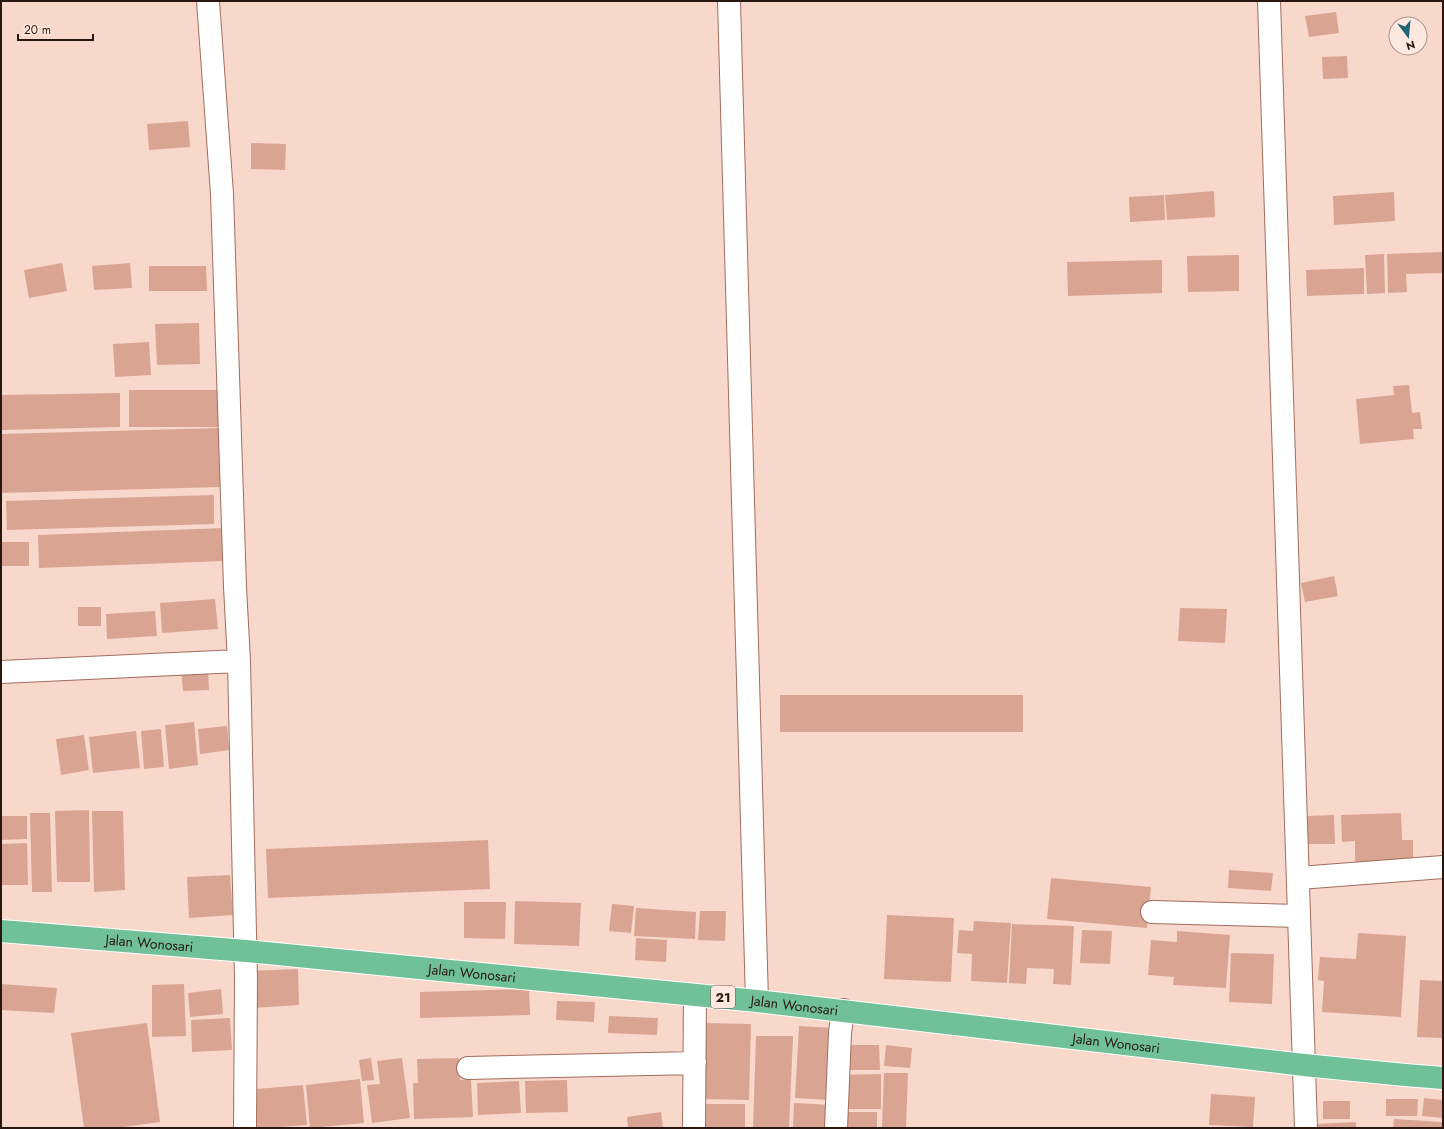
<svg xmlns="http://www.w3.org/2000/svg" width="1444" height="1129" viewBox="0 0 1444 1129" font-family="Jost,sans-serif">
  <rect width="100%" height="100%" fill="#f9d8cc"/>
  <path fill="#d9a592" d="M1336 12 1339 33 1309 37 1305 16Z
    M1347 56 1348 78 1323 79 1322 57Z
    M188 121 190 147 149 150 147 124Z
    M251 143 286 144 285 170 251 169Z
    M1214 191 1215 217 1167 220 1165 195Z
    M1394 192 1395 221 1334 225 1333 196Z
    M1164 195 1165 220 1130 222 1129 197Z
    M1442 252 1443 273 1406 274 1407 292 1388 293 1387 254Z
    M1384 254 1385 293 1367 294 1365 255Z
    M1239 255V291L1188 292 1187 256Z
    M1162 260V293L1068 296 1067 262Z
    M62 263 67 291 29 298 24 270Z
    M130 263 132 288 94 290 92 266Z
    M149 266H206L207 291H149Z
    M1364 268V294L1307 296 1306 270Z
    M199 323 200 364 157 365 155 324Z
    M149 342 151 375 115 377 113 344Z
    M1409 385 1412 413 1420 412 1422 429H1413L1414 439 1360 444 1356 399 1394 395 1393 386Z
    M129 390H221V427H129Z
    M120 393V427L1 430V395Z
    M219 428 220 487 1 493V434Z
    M214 495V524L7 530 6 501Z
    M224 528 225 561 39 568 38 535Z
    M1 542H29V566H1Z
    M1334 576 1338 596 1305 602 1301 583Z
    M215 599 218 629 162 633 160 603Z
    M78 607H101V626H78Z
    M1180 608 1227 609 1225 643 1178 641Z
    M155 611 157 636 107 639 106 614Z
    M208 668 209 690 183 691 181 670Z
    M780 695H1023V732H780Z
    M194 722 198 765 169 769 165 725Z
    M227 726 229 750 200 754 198 729Z
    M161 729 164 767 144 769 141 731Z
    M136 731 140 768 93 773 89 737Z
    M84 735 89 770 61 775 56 739Z
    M89 810 90 882H57L55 811Z
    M92 811H123L125 890 94 892Z
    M30 813H50L52 892H32Z
    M1401 813 1402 840H1413V862L1355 864V841L1342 842 1341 815Z
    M1334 815 1335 844H1308V816Z
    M1 816H27V839L1 840Z
    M488 840 490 889 268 898 266 849Z
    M27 843 28 885H1V844Z
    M1229 870 1273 873 1271 891 1228 888Z
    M230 875 233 915 189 918 187 877Z
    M1051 878 1151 887 1147 928 1047 919Z
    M515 901 581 903 579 946 514 944Z
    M464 902H506L505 939 464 938Z
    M612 904 634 906 631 933 609 931Z
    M636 908 696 912 695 939 634 936Z
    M700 911H726L725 941 698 940Z
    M887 915 954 918 951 982 884 979Z
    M974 921 1011 923 1007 983 971 981 972 954 957 953 959 930 973 931Z
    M1012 924 1074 926 1071 985 1053 984 1054 969 1027 968 1026 984 1009 983Z
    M1082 930 1112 931 1110 964 1080 963Z
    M1177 931 1230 935 1226 988 1173 985 1174 977 1148 975 1151 940 1177 942Z
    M1358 933 1406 936 1401 1017 1322 1012 1324 981 1318 980 1320 957 1356 959Z
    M636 938 667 940 666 962 635 960Z
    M1231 953 1274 954 1272 1004 1229 1002Z
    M298 969 299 1005 253 1008 251 971Z
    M1420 980 1443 981V1038L1417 1037Z
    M1 984 57 988 54 1013 1 1010Z
    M184 984 186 1036 152 1037V985Z
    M221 989 223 1014 190 1017 188 993Z
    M529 989 530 1015 420 1018V992Z
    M557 1001 595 1002 594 1022 556 1020Z
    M609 1016 658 1018 657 1035 608 1033Z
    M230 1018 232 1050 192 1052 191 1020Z
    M147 1023 160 1122 116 1128H84L71 1033Z
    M706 1023 751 1024 749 1100 704 1099Z
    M799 1026 834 1028 830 1100 795 1098Z
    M756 1036H793L789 1128H753Z
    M844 1045H879L880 1070H844Z
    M886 1045 912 1048 910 1068 884 1066Z
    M371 1058 374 1080 362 1081 359 1060Z
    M402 1058 410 1118 372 1123 367 1085 380 1084 377 1061Z
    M459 1058 460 1080H471L473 1117 414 1119 413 1083H418L417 1059Z
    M884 1073H908L906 1128H882Z
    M881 1074V1109H840V1075Z
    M360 1079 364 1123 310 1128 306 1085Z
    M567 1080 568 1112 526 1113 525 1081Z
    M519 1081 521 1113 478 1115 477 1083Z
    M303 1085 307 1125 266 1128H249L246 1090Z
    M1211 1094 1255 1097 1253 1127 1209 1125Z
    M1424 1098 1443 1100V1118L1422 1116Z
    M1386 1099H1418L1417 1116H1386Z
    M1323 1101H1350V1119H1323Z
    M794 1103 831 1105 829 1128H793Z
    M702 1104H745V1128H702Z
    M661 1112 663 1128H628L627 1117Z
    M842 1112H877V1128H842Z
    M1394 1119 1443 1122V1128H1393Z
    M1356 1122V1128H1316V1124Z"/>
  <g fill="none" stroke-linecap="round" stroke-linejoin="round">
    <defs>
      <path id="minor" d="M208 1 222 194 235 587 239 661 246 979 245 1128
        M729 1 757 1001
        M1269 1 1306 1128
        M1 672 239 661
        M1299 878 1443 867
        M1152 912 1299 916
        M468 1068 695 1063
        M694 1128 695 995
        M836 1128 840 1033 843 1010"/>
      <g id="highway">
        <path id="s1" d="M1 931 246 951 757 1001 1304 1065 1405 1075 1443 1078"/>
      </g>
    </defs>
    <use href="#minor" stroke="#9f6e5c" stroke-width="24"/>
    <use href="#highway" stroke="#fff" stroke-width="24"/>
    <use href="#minor" stroke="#fff" stroke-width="22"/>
    <use href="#highway" stroke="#70c198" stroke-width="22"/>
  </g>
  <g text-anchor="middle" stroke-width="3" stroke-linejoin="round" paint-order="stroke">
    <rect fill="#fee8df" stroke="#69554d" stroke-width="1" x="711" y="986" width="24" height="22" rx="3"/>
    <g font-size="13" font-weight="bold" fill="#29160f">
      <text x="723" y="1002">21</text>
    </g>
    <g font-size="14" fill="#29160f" stroke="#fee8df">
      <text dy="5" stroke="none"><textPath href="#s1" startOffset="149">Jalan Wonosari</textPath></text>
      <text dy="5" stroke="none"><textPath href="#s1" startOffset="473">Jalan Wonosari</textPath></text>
      <text dy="5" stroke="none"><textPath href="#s1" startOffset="797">Jalan Wonosari</textPath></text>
      <text dy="5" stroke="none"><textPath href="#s1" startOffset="1121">Jalan Wonosari</textPath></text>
    </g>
  </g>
  <rect width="1444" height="1129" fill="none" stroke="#29160f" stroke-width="4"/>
  <g transform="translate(1408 36) rotate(164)"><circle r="19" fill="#fee8df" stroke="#a9948c"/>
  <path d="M0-3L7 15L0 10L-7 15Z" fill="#216477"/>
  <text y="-6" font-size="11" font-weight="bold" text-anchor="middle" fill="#29160f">N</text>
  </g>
  <path d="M18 34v6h75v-6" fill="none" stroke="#29160f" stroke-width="2"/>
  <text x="24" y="34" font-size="12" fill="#29160f" stroke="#fee8df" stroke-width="3" paint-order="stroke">20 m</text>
</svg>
